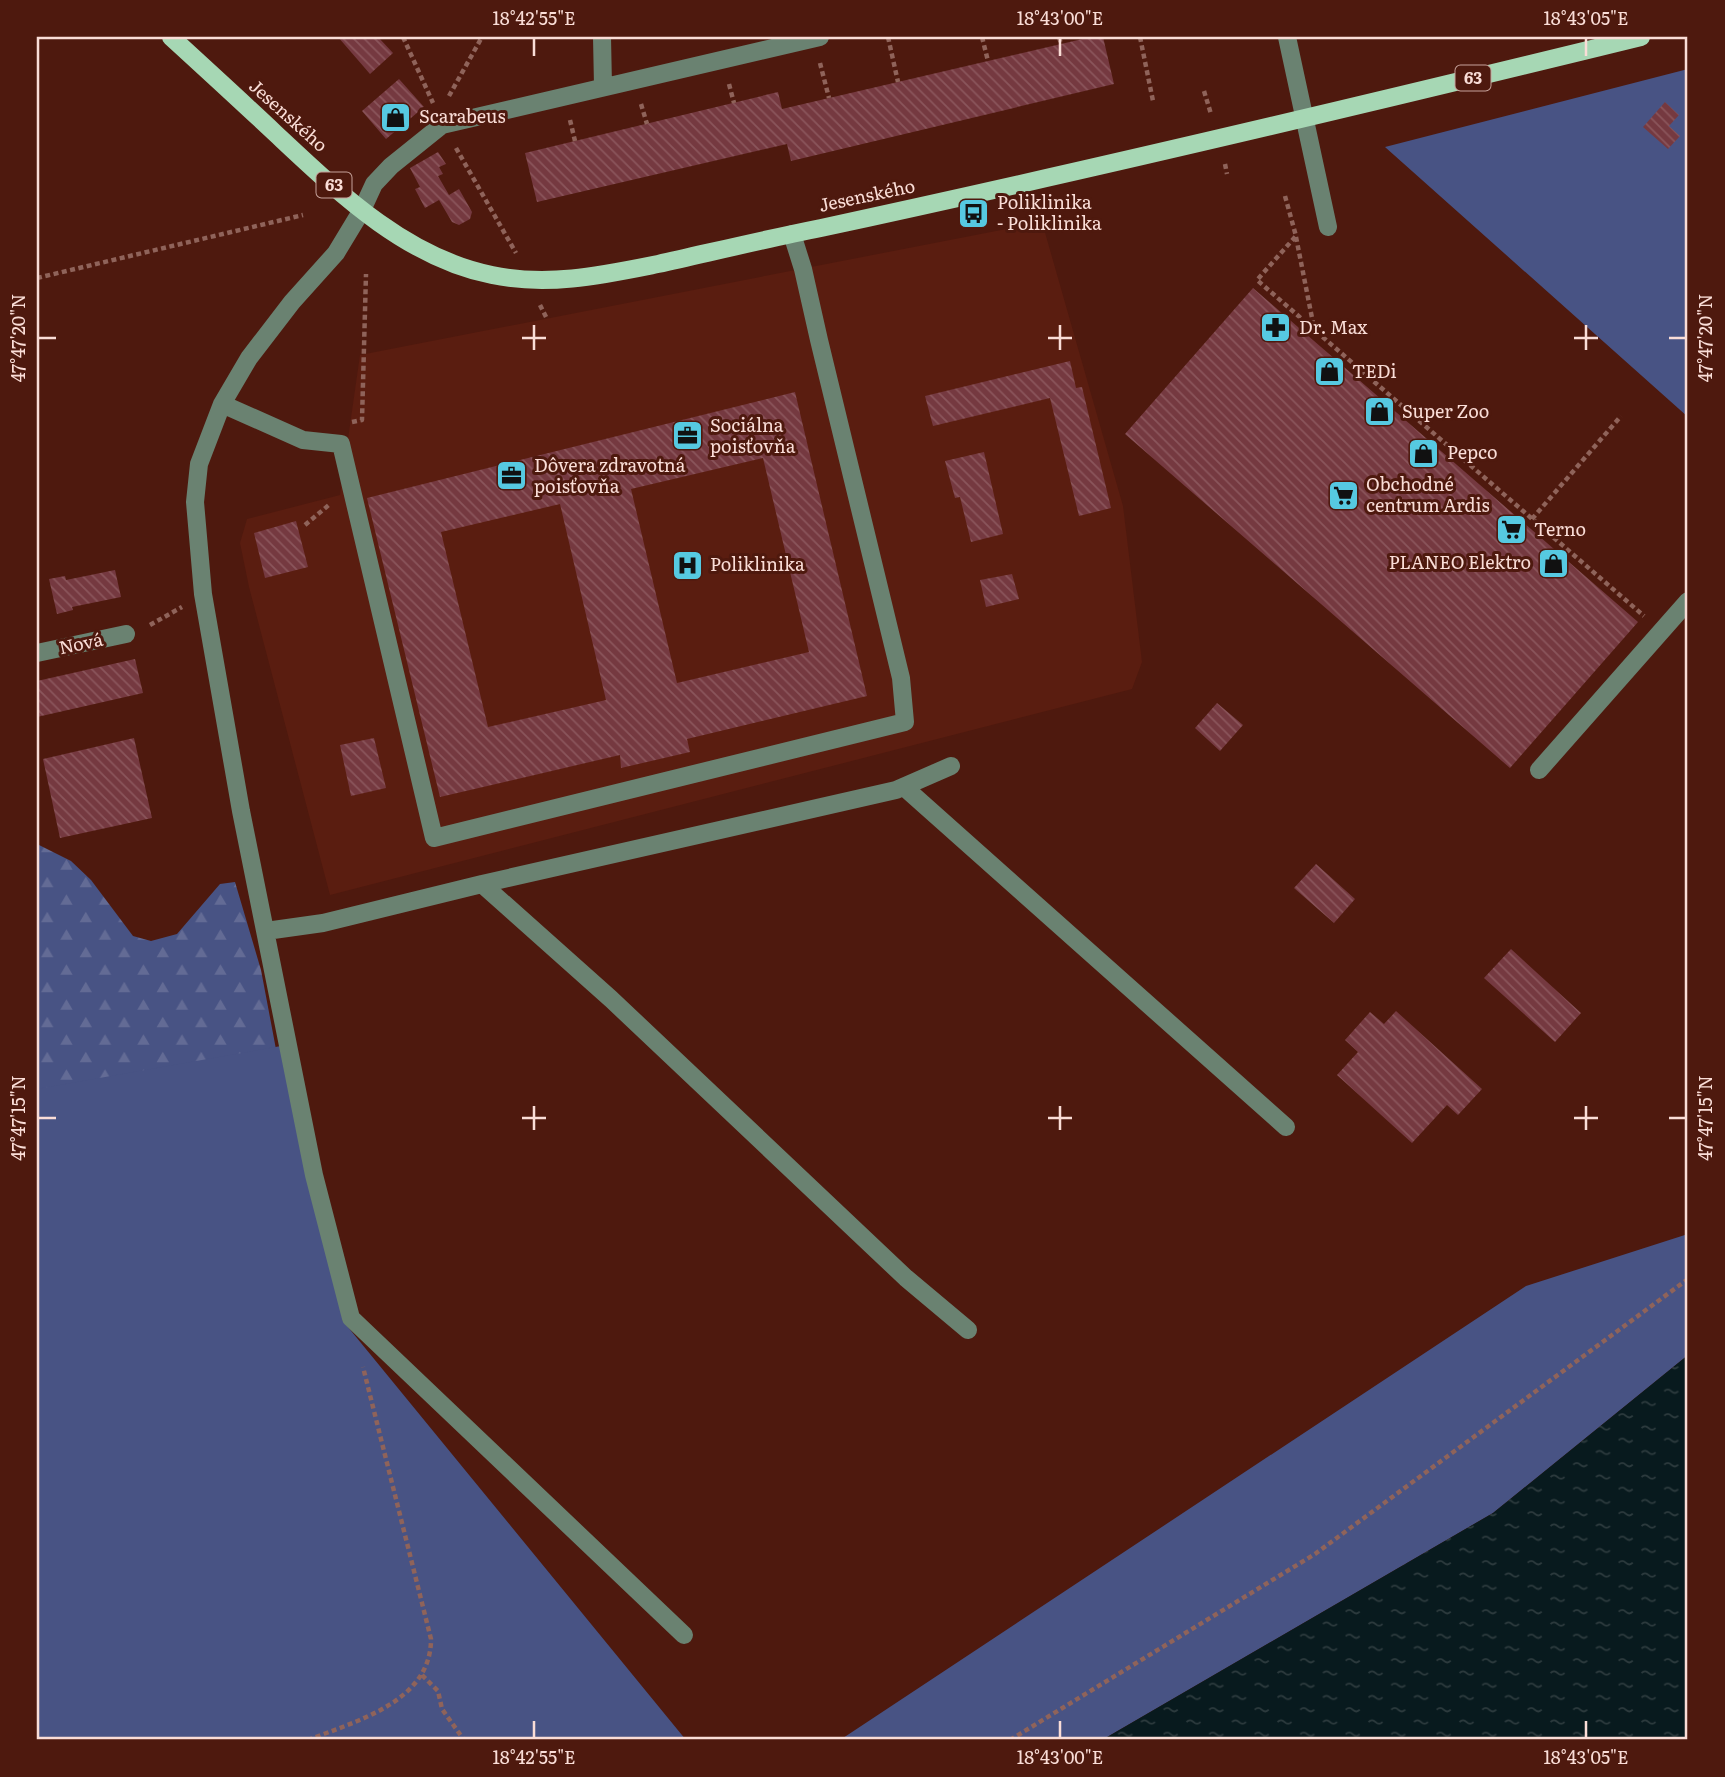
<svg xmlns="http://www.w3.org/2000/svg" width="1725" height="1777" viewBox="0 0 1725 1777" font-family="Literata,serif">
  <defs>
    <pattern id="forest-firs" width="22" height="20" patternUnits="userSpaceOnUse" patternTransform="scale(1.75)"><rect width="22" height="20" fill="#485384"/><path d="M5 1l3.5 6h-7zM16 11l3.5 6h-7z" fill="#636b95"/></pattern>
    <pattern id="water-ripples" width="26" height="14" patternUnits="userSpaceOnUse" patternTransform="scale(1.75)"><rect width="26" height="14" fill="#081a1e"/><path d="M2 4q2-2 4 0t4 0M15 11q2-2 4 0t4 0" fill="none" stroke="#2d3b3e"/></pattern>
    <pattern id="building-back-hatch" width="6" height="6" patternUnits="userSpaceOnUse" patternTransform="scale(1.75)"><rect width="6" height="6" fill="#753940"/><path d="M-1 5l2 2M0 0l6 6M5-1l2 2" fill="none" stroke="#8a555b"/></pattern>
  </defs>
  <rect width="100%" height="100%" fill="#4e190e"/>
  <path fill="#5a1d10" d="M1042 222 1123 506 1142 662 1132 689 330 895 249 587 240 543 247 519 340 495 360 355Z"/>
  <path fill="url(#forest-firs)" d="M37 844 71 861 91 880 133 936 151 941 177 934 220 884 235 882 261 970 296 1155 37 1194Z"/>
  <path fill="#485384" d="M1688 69V417L1385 147Z
    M281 1046 343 1321 686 1740H37V1089Z
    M1688 1234V1355L1493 1513 1102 1740H840L1526 1286Z"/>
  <path fill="url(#water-ripples)" d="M1688 1355V1740H1102L1493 1513Z"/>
  <path fill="url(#building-back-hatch)" fill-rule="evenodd" d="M338 37H378L393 53 370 74Z
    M1091 37H1103L1114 84 791 161 787 144 537 202 525 153 778 92 782 109Z
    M399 79 424 107 386 139 362 111Z
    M1665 102 1679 115 1669 126 1680 136 1668 149 1643 127Z
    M438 152 446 164 439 167 443 174 438 176 449 195 459 189 472 212 470 219 459 225 452 222 439 200 425 208 415 189 420 187 410 168Z
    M1253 288 1638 622 1510 768 1125 434Z
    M1070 361 1076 388 1082 387 1111 508 1079 516 1050 398 933 426 925 396Z
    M795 392 867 696 687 739 690 752 621 768 620 755 440 797 367 498ZM763 458 809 652 677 683 631 489ZM560 504 606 700 488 727 441 532Z
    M984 452 1003 534 971 542 960 497 955 498 945 461Z
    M296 521 308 567 265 578 254 533Z
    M115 570 121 597 72 607 73 610 57 614 49 579 65 576 66 580Z
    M1012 574 1019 599 986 607 980 580Z
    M135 659 143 693 37 717V681Z
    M1217 703 1243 725 1220 751 1195 728Z
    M134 738 152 818 60 838 43 759Z
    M374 738 386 788 351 796 340 745Z
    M1316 864 1355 899 1334 923 1294 888Z
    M1511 949 1581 1013 1555 1042 1484 978Z
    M1396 1011 1482 1089 1458 1115 1447 1105 1412 1143 1337 1075 1358 1052 1345 1040 1370 1012 1384 1024Z"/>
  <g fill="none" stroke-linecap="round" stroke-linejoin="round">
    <path stroke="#8f635a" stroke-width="4.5" stroke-dasharray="5 3.5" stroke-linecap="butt" d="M403 37 433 103
      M888 37 898 82
      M982 37 988 61
      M1059 37 1061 44
      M1140 37 1153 101
      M820 63 829 98
      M729 84 734 103
      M1204 91 1211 114
      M449 96 482 37
      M641 104 647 124
      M570 120 575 141
      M456 148 516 253
      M1225 164 1227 174
      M1285 196 1296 236 1257 280 1644 616
      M1296 237 1314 328
      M37 278 303 215
      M540 305 547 319
      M352 422 362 420 366 274
      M1532 519 1621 416
      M305 525 330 504
      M150 625 182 607
      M422 1675 438 1691 442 1709 464 1740
      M308 1740C356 1721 431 1702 431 1639L363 1367
      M1010 1740 1315 1554 1688 1279"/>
    <path stroke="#6a8271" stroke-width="18" d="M602 37 603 86
      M1287 37 1328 227
      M222 404 303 440 341 444 434 838 905 722 901 678 819 340 803 269 792 234
      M37 653 126 634
      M1539 770 1688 601
      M904 787 1286 1127
      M482 884 896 790 951 766
      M266 931 323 923 482 884 611 999 906 1278 968 1330
      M684 1635 351 1318 314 1175 241 811 203 594 195 502 199 464 222 404 249 358 292 302 336 253 362 210 374 184 391 166 442 125 820 37"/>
    <path stroke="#a6d7b4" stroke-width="18" d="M171 37C206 69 241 101 276 134 338 192 406 258 492 275 548 287 603 275 658 264 712 252 766 239 821 228 1095 169 1368 104 1641 37"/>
  </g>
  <path fill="none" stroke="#faddd7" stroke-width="2.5" d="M534 38V56M1060 38V56M1586 38V56M534 325V350M1060 325V350M1586 325V350M38 338H56M522 338H546M1048 338H1072M1574 338H1598M1669 338H1686M534 1106V1130M1060 1106V1130M1586 1106V1130M38 1118H56M522 1118H546M1048 1118H1072M1574 1118H1598M1669 1118H1686M534 1721V1738M1060 1721V1738M1586 1721V1738"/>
  <defs>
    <symbol id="shop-square" viewBox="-11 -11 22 22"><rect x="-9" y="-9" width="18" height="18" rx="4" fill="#56c9e1" stroke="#4e190e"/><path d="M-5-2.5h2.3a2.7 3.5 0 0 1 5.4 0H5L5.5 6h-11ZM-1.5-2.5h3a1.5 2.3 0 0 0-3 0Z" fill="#111"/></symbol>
    <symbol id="bus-square" viewBox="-11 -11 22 22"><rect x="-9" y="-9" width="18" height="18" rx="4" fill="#56c9e1" stroke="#4e190e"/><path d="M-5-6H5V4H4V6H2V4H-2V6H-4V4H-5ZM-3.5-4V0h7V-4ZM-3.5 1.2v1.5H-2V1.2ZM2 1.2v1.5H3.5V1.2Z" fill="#111"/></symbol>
    <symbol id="pharmacy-square" viewBox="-11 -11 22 22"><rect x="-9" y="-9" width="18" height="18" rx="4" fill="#56c9e1" stroke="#4e190e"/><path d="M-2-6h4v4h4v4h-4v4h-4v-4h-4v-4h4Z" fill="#111"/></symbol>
    <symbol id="office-square" viewBox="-11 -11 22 22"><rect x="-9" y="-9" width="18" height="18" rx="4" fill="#56c9e1" stroke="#4e190e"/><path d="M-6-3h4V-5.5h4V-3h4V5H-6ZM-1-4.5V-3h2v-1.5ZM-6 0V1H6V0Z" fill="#111"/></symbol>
    <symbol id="supermarket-square" viewBox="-11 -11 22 22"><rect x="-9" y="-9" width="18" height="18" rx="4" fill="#56c9e1" stroke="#4e190e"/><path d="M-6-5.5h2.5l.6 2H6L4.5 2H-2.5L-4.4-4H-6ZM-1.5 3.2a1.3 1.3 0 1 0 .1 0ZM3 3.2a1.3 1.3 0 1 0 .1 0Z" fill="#111"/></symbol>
    <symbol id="hospital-square" viewBox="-11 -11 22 22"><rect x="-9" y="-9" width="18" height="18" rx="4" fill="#56c9e1" stroke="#4e190e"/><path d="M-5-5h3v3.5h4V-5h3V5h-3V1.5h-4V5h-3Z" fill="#111"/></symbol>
  </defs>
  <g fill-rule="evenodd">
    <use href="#shop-square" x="378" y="100" width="35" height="35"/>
    <use href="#bus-square" x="956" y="196" width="35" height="35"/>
    <use href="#pharmacy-square" x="1258" y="310" width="35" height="35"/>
    <use href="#shop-square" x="1312" y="354" width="35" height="35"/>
    <use href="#shop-square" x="1362" y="394" width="35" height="35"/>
    <use href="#office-square" x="670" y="418" width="35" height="35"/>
    <use href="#shop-square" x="1406" y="436" width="35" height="35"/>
    <use href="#office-square" x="494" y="458" width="35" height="35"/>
    <use href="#supermarket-square" x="1326" y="478" width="35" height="35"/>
    <use href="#supermarket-square" x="1494" y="512" width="35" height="35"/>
    <use href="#shop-square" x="1536" y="546" width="35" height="35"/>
    <use href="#hospital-square" x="670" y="548" width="35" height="35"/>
  </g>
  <g text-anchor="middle" stroke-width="6" stroke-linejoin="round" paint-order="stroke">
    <g fill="#4e190e" stroke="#c6a29b" stroke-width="2">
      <rect x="1455.5" y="65.5" width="35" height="25" rx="5"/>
      <rect x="316.5" y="172.5" width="35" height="25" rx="5"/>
    </g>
    <g font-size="16" font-weight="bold" fill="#faddd7">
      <text x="1473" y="84">63</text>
      <text x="334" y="191">63</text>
    </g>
    <g font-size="18" fill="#faddd7" stroke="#4e190e">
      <text transform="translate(288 116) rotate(42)" y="6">Jesenského</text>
      <text transform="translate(867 196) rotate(-12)" y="6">Jesenského</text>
      <text transform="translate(81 644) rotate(-12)" y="6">Nová</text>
    </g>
    <g font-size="18" fill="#faddd7" stroke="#4e190e" text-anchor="start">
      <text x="419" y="123">Scarabeus</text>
      <text x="997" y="209">Poliklinika<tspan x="997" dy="21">- Poliklinika</tspan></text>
      <text x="1299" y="334">Dr. Max</text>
      <text x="1352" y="378">TEDi</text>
      <text x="1402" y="418">Super Zoo</text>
      <text x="710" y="432">Sociálna<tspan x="710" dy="21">poisťovňa</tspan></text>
      <text x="1447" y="459">Pepco</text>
      <text x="534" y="472">Dôvera zdravotná<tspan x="534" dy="21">poisťovňa</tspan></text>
      <text x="1366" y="491">Obchodné<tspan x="1366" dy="21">centrum Ardis</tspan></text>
      <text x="1534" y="536">Terno</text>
      <text x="1531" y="569" text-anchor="end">PLANEO Elektro</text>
      <text x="710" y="571">Poliklinika</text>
    </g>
  </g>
  <rect width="1725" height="1777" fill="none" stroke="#4e190e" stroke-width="77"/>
  <rect x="38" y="38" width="1648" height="1700" fill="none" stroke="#faddd7" stroke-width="2.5"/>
  <g font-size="18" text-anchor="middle" fill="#faddd7">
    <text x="534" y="25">18°42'55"E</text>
    <text x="1060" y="25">18°43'00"E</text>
    <text x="1586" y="25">18°43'05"E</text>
    <text transform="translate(19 338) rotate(-90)" y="6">47°47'20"N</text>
    <text transform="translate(1706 338) rotate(-90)" y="6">47°47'20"N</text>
    <text transform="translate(19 1118) rotate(-90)" y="6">47°47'15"N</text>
    <text transform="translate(1706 1118) rotate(-90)" y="6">47°47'15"N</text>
    <text x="534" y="1764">18°42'55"E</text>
    <text x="1060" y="1764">18°43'00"E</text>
    <text x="1586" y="1764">18°43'05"E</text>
  </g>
</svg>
